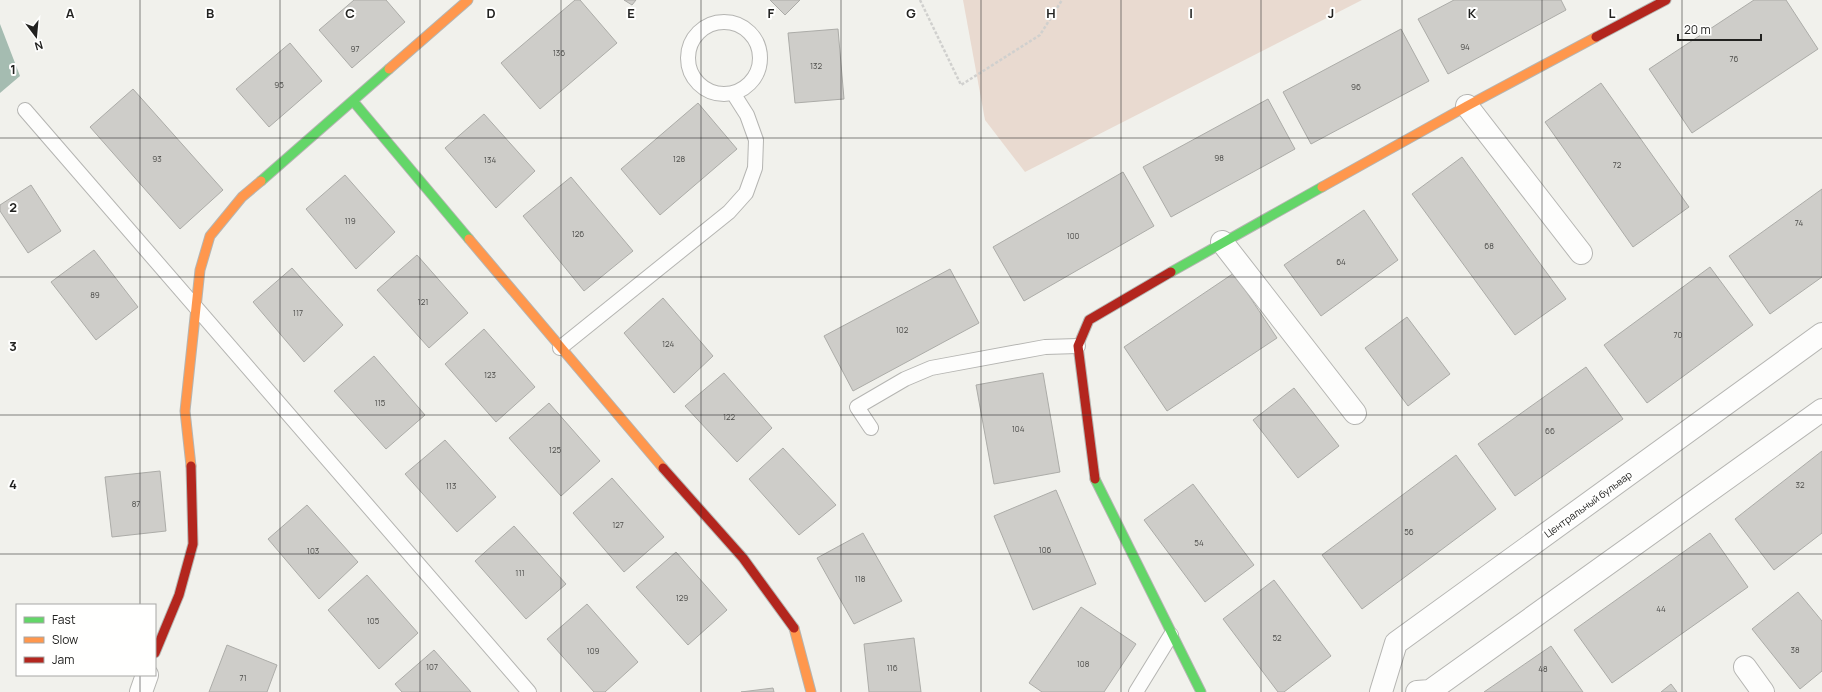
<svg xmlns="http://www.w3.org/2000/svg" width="1822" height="692" viewBox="0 0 1822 692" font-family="Manrope,sans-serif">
  <rect width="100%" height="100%" fill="#f1f1ec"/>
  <path fill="#e9dad0" d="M963 0H1362L1025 172 985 120Z"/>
  <path fill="#a5bcb1" d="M0 24 20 76 0 93Z"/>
  <path fill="#cecdc9" stroke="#acaca8" d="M354 0H386L405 22 352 68 319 30Z
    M575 0H580L617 43 540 109 501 63Z
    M624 0H636L632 5Z
    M770 0H800L785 15Z
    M1454 0H1561L1566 10 1448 74 1418 19Z
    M1754 0H1786L1818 49 1692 133 1649 69Z
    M838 29 844 99 795 103 788 33Z
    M1401 29 1429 81 1311 144 1283 92Z
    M290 43 322 81 269 127 236 89Z
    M1601 83 1689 207 1633 247 1545 122Z
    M133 89 223 190 180 229 90 127Z
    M1268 99 1295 149 1171 217 1143 167Z
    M698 103 737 149 660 215 621 169Z
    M484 114 535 171 496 208 445 148Z
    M1462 157 1566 299 1515 335 1412 194Z
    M1123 172 1154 226 1024 301 993 247Z
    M345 175 395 232 356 269 306 209Z
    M571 177 633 251 584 291 523 216Z
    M31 185 61 231 28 253 0 211V205Z
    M1822 189V277L1770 314 1729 256Z
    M1364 210 1398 260 1321 316 1284 265Z
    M94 250 138 307 96 340 51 282Z
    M417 255 468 313 429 348 377 290Z
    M1710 267 1753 325 1647 403 1604 345Z
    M292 268 343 325 304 362 253 302Z
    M950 269 979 323 853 391 824 336Z
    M1234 273 1277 338 1167 411 1124 347Z
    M663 298 713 356 674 393 624 333Z
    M1407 317 1450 374 1408 406 1365 348Z
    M484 329 535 387 496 422 445 364Z
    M374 356 425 415 386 449 334 391Z
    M1586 367 1623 419 1515 496 1478 444Z
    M724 373 772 428 737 462 685 406Z
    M1043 373 1060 472 994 484 976 385Z
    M1294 388 1339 446 1298 478 1253 420Z
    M549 403 600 461 561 496 509 438Z
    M445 440 496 497 457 532 405 474Z
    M783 448 836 505 799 535 749 479Z
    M1822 451V533L1774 570 1735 519Z
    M1456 455 1496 509 1362 609 1322 555Z
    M160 471 166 531 112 537 105 477Z
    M612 478 664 537 624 572 573 513Z
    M1193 484 1254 565 1205 602 1144 520Z
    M1056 490 1096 584 1033 610 994 516Z
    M307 505 358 562 319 599 268 539Z
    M514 526 566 584 526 619 475 561Z
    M863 533 902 601 854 624 817 558Z
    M1710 533 1748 587 1612 683 1574 630Z
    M676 552 727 610 688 645 636 587Z
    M367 575 418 633 379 669 328 610Z
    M1274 580 1331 656 1284 692H1278L1223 619Z
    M1798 592 1822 621V671L1800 689 1752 629Z
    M587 604 638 662 605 692H594L547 639Z
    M1081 607 1136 644 1104 692H1042L1029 683Z
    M914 638 921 692H869L864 644Z
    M227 645 277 665 267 692H209Z
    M1551 646 1583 692H1484Z
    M434 650 471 692H402L395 684Z
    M1671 684 1677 692H1661Z
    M773 688 774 692H741Z"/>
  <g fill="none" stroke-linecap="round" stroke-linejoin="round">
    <defs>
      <path id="lane" d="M688 58a36 36 0 1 1 72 0a36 36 0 1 1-72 0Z
        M25 110 529 692
        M560 348 729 212 746 193 755 168 756 140 747 115 733 93
        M871 428 857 407 905 379 931 368 1045 347 1078 346
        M1136 692 1171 635"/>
      <path id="street" d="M1467 106 1581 253
        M1222 242 1355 413
        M1745 667 1763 692
        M141 692 147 675
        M1381 692 1396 643 1822 334
        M1417 692 1430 691 1822 410"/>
      <path id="fast" d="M353 101 469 239
        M261 181 389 69
        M1171 272 1322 187
        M1095 479 1201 692"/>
      <path id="slow" d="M389 69 468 0
        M1322 187 1467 106 1596 37
        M469 239 663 468
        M191 466 185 411 200 270 210 236 242 197 261 181
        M794 628 811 692"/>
      <path id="jam" d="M1596 37 1666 0
        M663 468 743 558 794 628
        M1095 479 1078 346 1089 320 1171 272
        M155 653 179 595 193 544 191 466"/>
    </defs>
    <use href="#lane" stroke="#b5b5b2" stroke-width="16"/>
    <use href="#street" stroke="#b5b5b2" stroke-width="24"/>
    <use href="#fast" stroke="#b5b5b2" stroke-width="11"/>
    <use href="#slow" stroke="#b5b5b2" stroke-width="11"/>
    <use href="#jam" stroke="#b5b5b2" stroke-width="11"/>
    <path stroke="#d0d0ce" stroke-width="2.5" stroke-dasharray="3 2" stroke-linecap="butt" d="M920 0 961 85 1040 35 1062 0"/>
    <use href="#lane" stroke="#fdfdfc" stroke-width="14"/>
    <use href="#street" stroke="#fdfdfc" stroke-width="22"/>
    <use href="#fast" stroke="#63d668" stroke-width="9"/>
    <use href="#slow" stroke="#ff974d" stroke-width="9"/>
    <use href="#jam" stroke="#b3261e" stroke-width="9"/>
  </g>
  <path fill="none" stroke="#222220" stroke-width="1" stroke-opacity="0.55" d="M140 0V605M280 0V692M420 0V692M561 0V692M701 0V692M841 0V692M981 0V692M1121 0V692M1261 0V692M1402 0V692M1542 0V692M1682 0V692M0 138H1822M0 277H1822M0 415H1822M0 554H1822M140 675V692"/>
  <g text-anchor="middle" stroke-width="4" stroke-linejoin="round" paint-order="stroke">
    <g font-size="8" fill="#4d4d4a">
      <text x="1465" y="50">94</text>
      <text x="355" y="52">97</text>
      <text x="559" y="56">136</text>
      <text x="1734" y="62">76</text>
      <text x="816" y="69">132</text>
      <text x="279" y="88">95</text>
      <text x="1356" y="90">96</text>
      <text x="1219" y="161">98</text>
      <text x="157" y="162">93</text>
      <text x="679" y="162">128</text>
      <text x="490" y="163">134</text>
      <text x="1617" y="168">72</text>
      <text x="350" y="224">119</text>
      <text x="1799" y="226">74</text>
      <text x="578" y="237">126</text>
      <text x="1073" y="239">100</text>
      <text x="1489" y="249">68</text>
      <text x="1341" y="265">64</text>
      <text x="95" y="298">89</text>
      <text x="423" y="305">121</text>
      <text x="298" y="316">117</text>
      <text x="902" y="333">102</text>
      <text x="1678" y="338">70</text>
      <text x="668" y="347">124</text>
      <text x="490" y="378">123</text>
      <text x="380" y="406">115</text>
      <text x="729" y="420">122</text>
      <text x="1018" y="432">104</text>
      <text x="1550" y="434">66</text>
      <text x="555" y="453">125</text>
      <text x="1800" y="488">32</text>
      <text x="451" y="489">113</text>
      <text x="136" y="507">87</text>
      <text x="618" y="528">127</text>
      <text x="1409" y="535">56</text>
      <text x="1199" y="546">54</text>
      <text x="1045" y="553">106</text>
      <text x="313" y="554">103</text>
      <text x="520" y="576">111</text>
      <text x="860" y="582">118</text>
      <text x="682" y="601">129</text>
      <text x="1661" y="612">44</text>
      <text x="373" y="624">105</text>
      <text x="1277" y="641">52</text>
      <text x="1795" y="653">38</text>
      <text x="593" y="654">109</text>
      <text x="1083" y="667">108</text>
      <text x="432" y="670">107</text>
      <text x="892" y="671">116</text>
      <text x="1543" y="672">48</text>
      <text x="243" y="681">71</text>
    </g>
    <g font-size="10" fill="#222220" stroke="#fffffe">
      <text transform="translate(1588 504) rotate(-36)" y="4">Центральный бульвар</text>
    </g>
  </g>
  <g font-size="13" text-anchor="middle" font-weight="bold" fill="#222220" stroke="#fffffe" stroke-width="4" stroke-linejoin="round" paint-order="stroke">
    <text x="70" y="18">A</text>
    <text x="210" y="18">B</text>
    <text x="350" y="18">C</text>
    <text x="491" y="18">D</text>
    <text x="631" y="18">E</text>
    <text x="771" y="18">F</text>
    <text x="911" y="18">G</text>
    <text x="1051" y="18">H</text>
    <text x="1191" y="18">I</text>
    <text x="1331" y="18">J</text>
    <text x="1472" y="18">K</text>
    <text x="1612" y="18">L</text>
    <text x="13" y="74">1</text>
    <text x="13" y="212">2</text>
    <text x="13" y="351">3</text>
    <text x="13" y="489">4</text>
  </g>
  <rect x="16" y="604" width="140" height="72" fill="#fffffe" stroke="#a7a7a5"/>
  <rect x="24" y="617" width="20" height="6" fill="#63d668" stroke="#a7a7a5"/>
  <text x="52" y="624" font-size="12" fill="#222220">Fast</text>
  <rect x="24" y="637" width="20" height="6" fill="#ff974d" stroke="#a7a7a5"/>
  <text x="52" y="644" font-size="12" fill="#222220">Slow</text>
  <rect x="24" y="657" width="20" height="6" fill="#b3261e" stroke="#a7a7a5"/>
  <text x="52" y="664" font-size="12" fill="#222220">Jam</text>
  <g transform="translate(36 36) rotate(164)" stroke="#fffffe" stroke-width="3" paint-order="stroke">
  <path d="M0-3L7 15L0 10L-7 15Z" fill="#222220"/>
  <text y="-6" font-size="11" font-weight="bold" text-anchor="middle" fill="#222220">N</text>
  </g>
  <path d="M1678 34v6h83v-6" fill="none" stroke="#222220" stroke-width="2"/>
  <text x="1684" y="34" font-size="12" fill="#222220" stroke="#fffffe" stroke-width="3" paint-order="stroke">20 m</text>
</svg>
